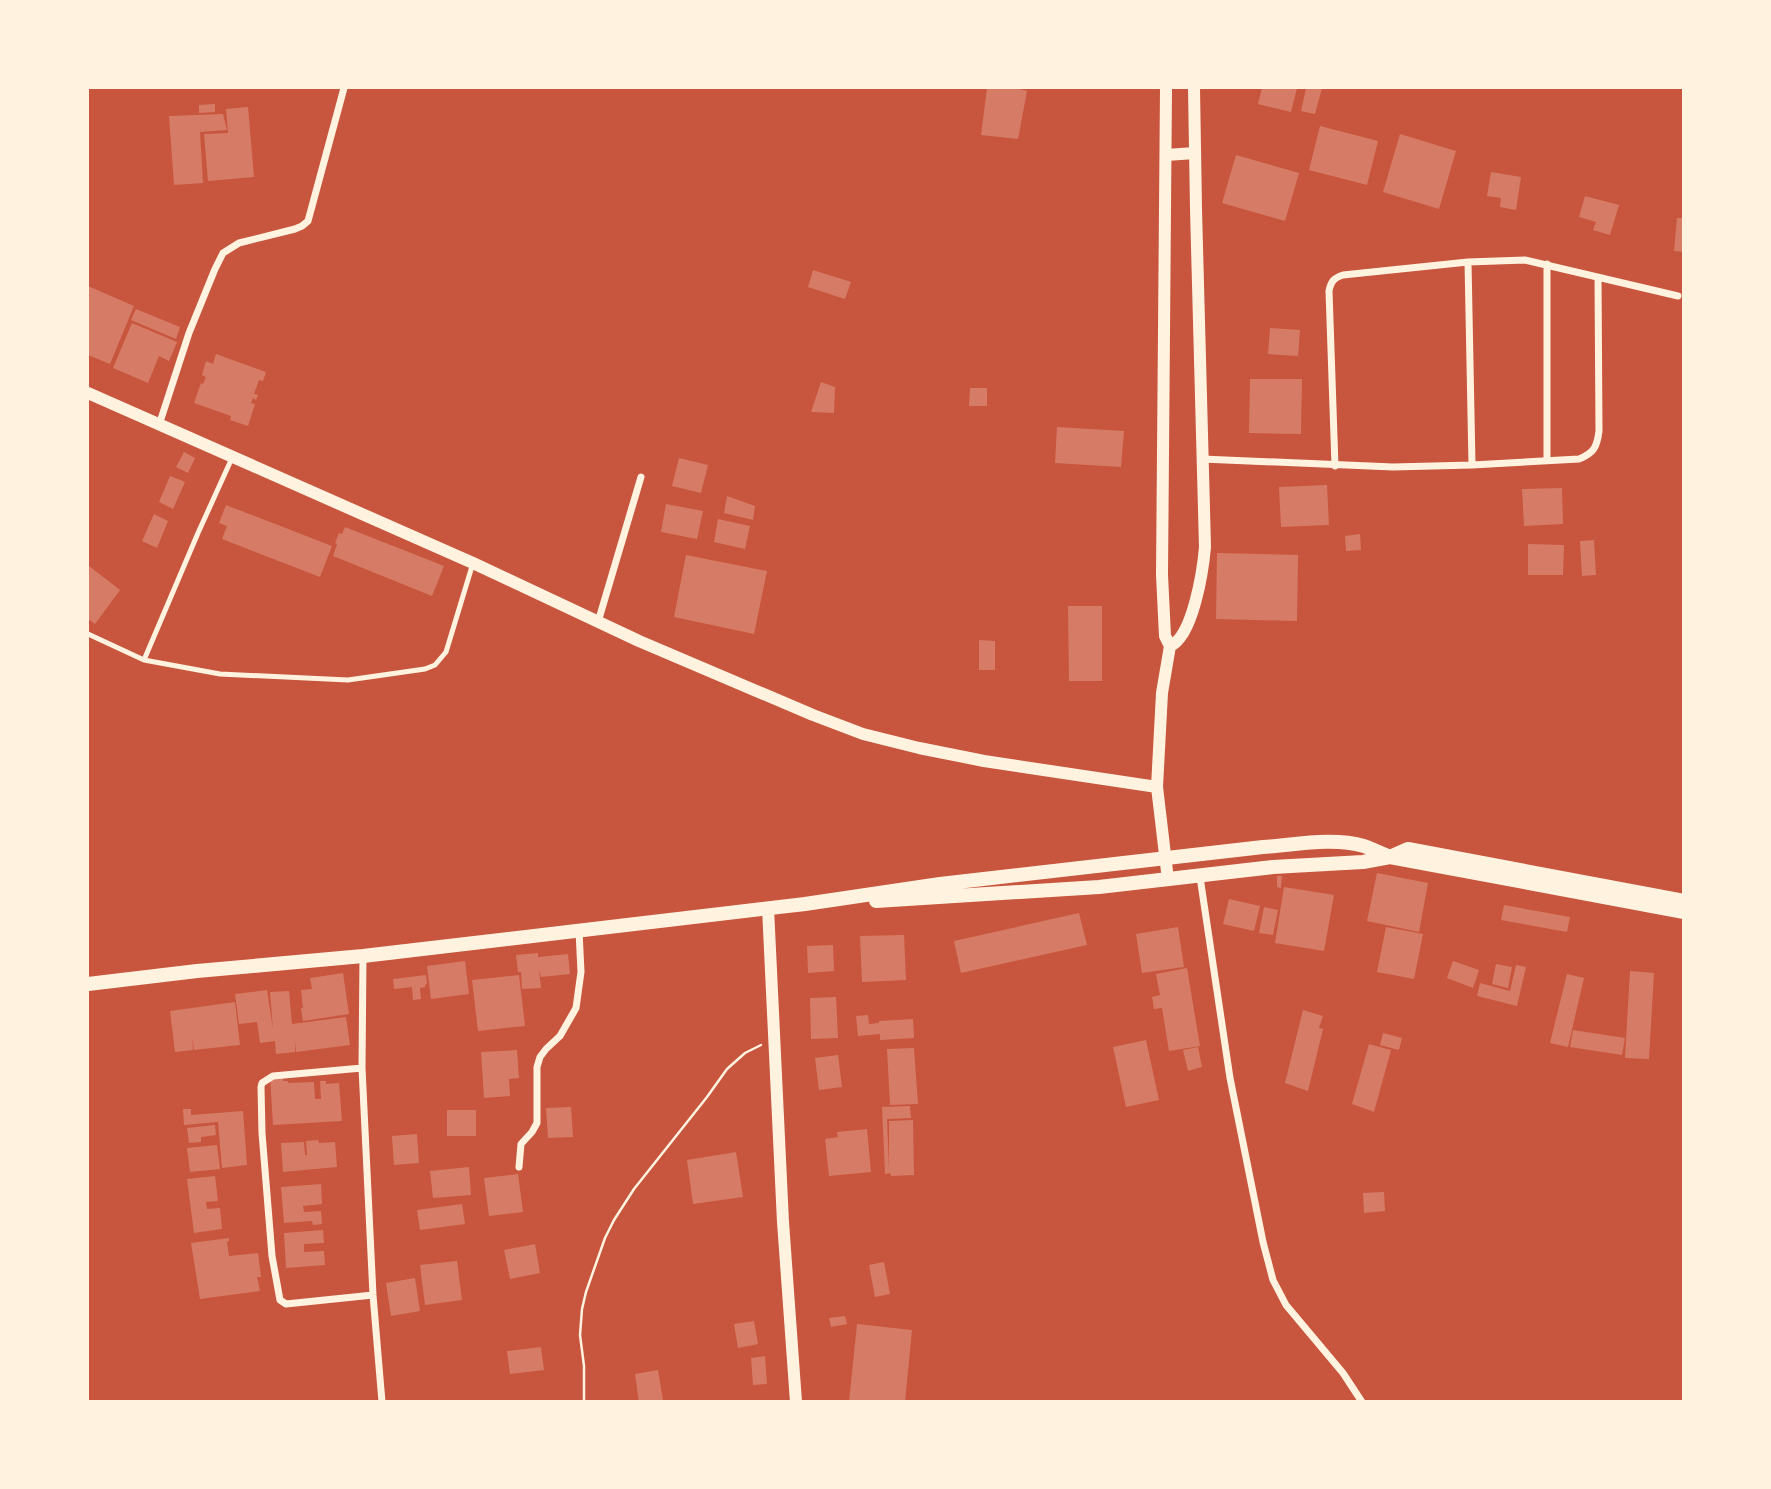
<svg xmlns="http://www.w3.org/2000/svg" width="1771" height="1489" viewBox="0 0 1771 1489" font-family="Ubuntu,sans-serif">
  <rect width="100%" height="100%" fill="#c8553d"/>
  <path fill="#d67c66" d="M987 88H1015L1027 91 1018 139 981 135Z
    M1262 88H1297L1291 112 1258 104Z
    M1306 88H1322L1315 114 1301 111Z
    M215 104V112L199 113V105Z
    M248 107 254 177 208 181 204 134 228 133 226 109Z
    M223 114 227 130 200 132 203 183 174 185 169 116Z
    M1320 126 1378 141 1367 185 1309 170Z
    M1400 134 1456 151 1439 209 1383 192Z
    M1236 155 1299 173 1285 221 1222 203Z
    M1491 172 1521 177 1516 210 1500 207 1501 198 1487 196Z
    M1585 196 1619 205 1610 235 1593 230 1596 222 1579 217Z
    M1677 218H1684V252L1674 251Z
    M813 270 851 282 845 299 808 287Z
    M88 286 134 306 110 364 88 355Z
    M136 309 180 327 176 339 131 320Z
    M132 323 177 342 169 361 159 356 148 383 113 368Z
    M1270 328 1300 330 1298 356 1268 354Z
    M216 354 266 372 263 381 259 380 254 394 258 395 256 400 253 398 251 403 255 404 248 426 230 420 231 416 194 403 201 383 203 384 206 377 202 375 206 361 213 364Z
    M1250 379H1302L1301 434 1249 433Z
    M821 382 835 387 834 413 811 412Z
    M970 388H987V406H969Z
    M1057 427 1124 431 1121 467 1055 463Z
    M184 452 195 458 188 473 176 467Z
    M679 458 708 465 701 493 672 486Z
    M170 476 185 482 173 509 159 502Z
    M1327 485 1329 525 1281 527 1279 487Z
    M1562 488 1563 524 1524 526 1522 489Z
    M727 496 755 506 753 520 724 513Z
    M666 504 703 511 697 539 661 532Z
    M226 505 332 546 320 577 222 539 227 526 219 523Z
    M154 514 168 521 157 548 142 541Z
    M718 519 750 526 745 549 714 542Z
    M345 527 444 566 432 596 333 556 337 544 335 543 339 533 342 534Z
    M1360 534 1361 550 1346 551 1345 536Z
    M1594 540 1596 575 1582 576 1580 541Z
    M1528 544 1564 545 1563 575H1528Z
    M1217 553 1298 555 1297 621 1216 619Z
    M686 555 767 571 754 634 674 617Z
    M89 566 120 590 95 624 88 619Z
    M1068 606H1102V681H1069Z
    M979 640 995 641V670H979Z
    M1377 873 1428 883 1419 932 1367 921Z
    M1277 876H1282L1281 888 1277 887Z
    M1284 887 1334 895 1324 951 1275 943Z
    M1229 899 1260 906 1254 931 1223 924Z
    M1504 905 1570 917 1567 932 1501 920Z
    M1264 907 1278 910 1273 935 1259 933Z
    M1079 913 1087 945 961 973 954 941Z
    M1178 927 1184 967 1142 973 1136 934Z
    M1386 927 1423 934 1414 979 1377 972Z
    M904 935 906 980 862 982 860 936Z
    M833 945 834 971 808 973 807 946Z
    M538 953V957L568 954 570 974 541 977 539 969 541 988 522 989 521 972H518L516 955Z
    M465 961 469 994 431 999 427 966Z
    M1453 961 1479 970 1473 988 1447 978Z
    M1496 964 1512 967 1508 988 1492 984Z
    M1516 965 1526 967 1517 1006 1477 996 1480 983 1510 991Z
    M1187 968 1200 1046 1169 1051 1162 1008 1154 1009 1152 997 1160 995 1156 974Z
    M1630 971 1654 973 1649 1059 1625 1058Z
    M343 973 349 1014 303 1021 301 1008H303L301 990 312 989 310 978Z
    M1567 974 1584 978 1568 1047 1550 1043Z
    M426 975 427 984 425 985V987L420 988 421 999 413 1000 412 987 394 989 393 979Z
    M519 975 525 1026 478 1031 472 980Z
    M267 990 273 1029 270 992 289 991 292 1024 346 1017 350 1045 296 1052 295 1042V1052L276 1054 275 1041 260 1043 257 1022 239 1024 235 994Z
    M836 997 838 1038 811 1039 810 998Z
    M235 1002 240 1045 194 1050 192 1037 193 1050 175 1052 170 1011Z
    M1303 1010 1323 1016 1319 1028 1323 1029 1308 1091 1285 1083Z
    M868 1015 869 1024 879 1023V1021L913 1019 914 1038 880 1040V1034L858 1036 856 1016Z
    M1573 1030 1625 1038 1622 1055 1570 1047Z
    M1383 1033 1402 1038 1399 1050 1380 1045Z
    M1146 1040 1159 1100 1126 1107 1113 1047Z
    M1369 1044 1391 1050 1374 1112 1352 1104Z
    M1198 1047 1202 1067 1188 1071 1183 1050Z
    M914 1048 918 1104 890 1105 887 1049Z
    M517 1050 519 1078 509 1079 510 1096 484 1098 481 1052Z
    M838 1055 842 1087 819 1090 815 1058Z
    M270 1075H283V1081H288V1083L314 1082 315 1099H321L320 1081H326V1084L339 1083 342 1121 273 1125Z
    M910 1106 911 1118 887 1119 889 1169V1121L913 1120 914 1175 891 1176 890 1173 885 1174 882 1107Z
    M571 1107 573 1137 548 1138 546 1108Z
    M183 1109H191V1115L243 1111 247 1165 222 1168 218 1122 184 1125Z
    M447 1110H476V1136H447Z
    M215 1125 216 1135 201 1137V1142L189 1143 187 1128Z
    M867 1129 871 1172 829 1176 825 1139 838 1137 837 1132Z
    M417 1134 419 1163 394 1165 392 1136Z
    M318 1140 319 1143 335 1142 337 1167 283 1172 281 1143 304 1142 305 1155H307L306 1141Z
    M217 1145 220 1169 190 1172 187 1148Z
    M736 1152 743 1197 693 1204 687 1160Z
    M469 1167 471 1195 433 1198 430 1171Z
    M518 1174 523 1212 489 1216 484 1178Z
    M215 1176 218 1201 206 1202 207 1209 220 1208 222 1229 194 1233 187 1179Z
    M321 1184 322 1204 303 1206 304 1212 321 1211 322 1224 313 1225 312 1221 284 1223 281 1187Z
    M1384 1192 1385 1211 1364 1213 1363 1193Z
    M462 1204 465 1224 420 1230 417 1210Z
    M323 1230 324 1243 304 1244V1252L324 1251 325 1265 286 1268 284 1233Z
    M229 1238V1241L227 1242 229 1256 258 1253 261 1277H257L260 1291 200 1299 191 1243Z
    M535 1244 540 1273 510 1279 504 1250Z
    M457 1261 462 1300 425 1305 420 1265Z
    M884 1262 890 1294 875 1297 869 1265Z
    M415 1278 420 1311 391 1316 386 1283Z
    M845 1316 847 1324 831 1327 829 1318Z
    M754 1321 758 1344 738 1348 734 1324Z
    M857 1324 912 1330 905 1402H849Z
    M541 1347 544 1370 510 1374 507 1351Z
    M765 1356 767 1384 753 1385 751 1358Z
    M658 1370 663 1400 639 1402 635 1374Z"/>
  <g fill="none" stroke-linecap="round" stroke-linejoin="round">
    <path stroke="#fff3e0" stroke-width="2.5" d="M584 1402V1366L580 1335 582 1309 586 1292 605 1238 614 1220 634 1189 707 1097 727 1069 745 1053 761 1045"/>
    <path stroke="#fff3e0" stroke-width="5" d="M88 634 144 660 220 674 348 680 425 669 435 665 446 652 473 563
      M144 660 198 533 232 458"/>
    <path stroke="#fff3e0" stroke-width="7" d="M1468 262 1472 465
      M1547 264V460
      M159 425 189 333 215 269 223 253 239 243 295 229 302 226 308 221 344 88
      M1202 459 1393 467 1472 465 1579 459C1594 453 1597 447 1599 431L1598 278
      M1335 466 1329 291C1331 281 1334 278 1343 275L1468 262 1525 260 1678 296
      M598 622 641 477
      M1200 877 1230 1078 1263 1242 1273 1280 1286 1305 1343 1373 1362 1402
      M363 956 362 1068 373 1295 382 1402
      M362 1068 273 1076 262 1083 261 1087 262 1133 272 1256 280 1300 286 1304 373 1295
      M519 1167 521 1144 532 1132 537 1123V1067L540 1057 546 1049 560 1036 576 1008 581 972 579 931"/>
    <path stroke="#fff3e0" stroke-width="12" d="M1166 88 1162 575 1165 636 1170 646 1162 693 1157 787 1168 880
      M1166 155 1195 153
      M88 393 473 563 639 641 813 715 863 734 919 748 984 761 1157 787
      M1170 646C1193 637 1203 570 1205 547L1196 209 1194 88
      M768 908 783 1222 796 1402"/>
    <path stroke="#fff3e0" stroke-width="14" d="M876 901 1099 887 1273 867 1363 862 1390 857 1408 849 1684 901
      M88 984 197 971 363 956 805 904 940 884 1263 847C1295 845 1332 837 1364 846 1372 849 1381 853 1390 857L1684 912"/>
  </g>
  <rect width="1771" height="1489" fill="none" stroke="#fff3e0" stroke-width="178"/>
</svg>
